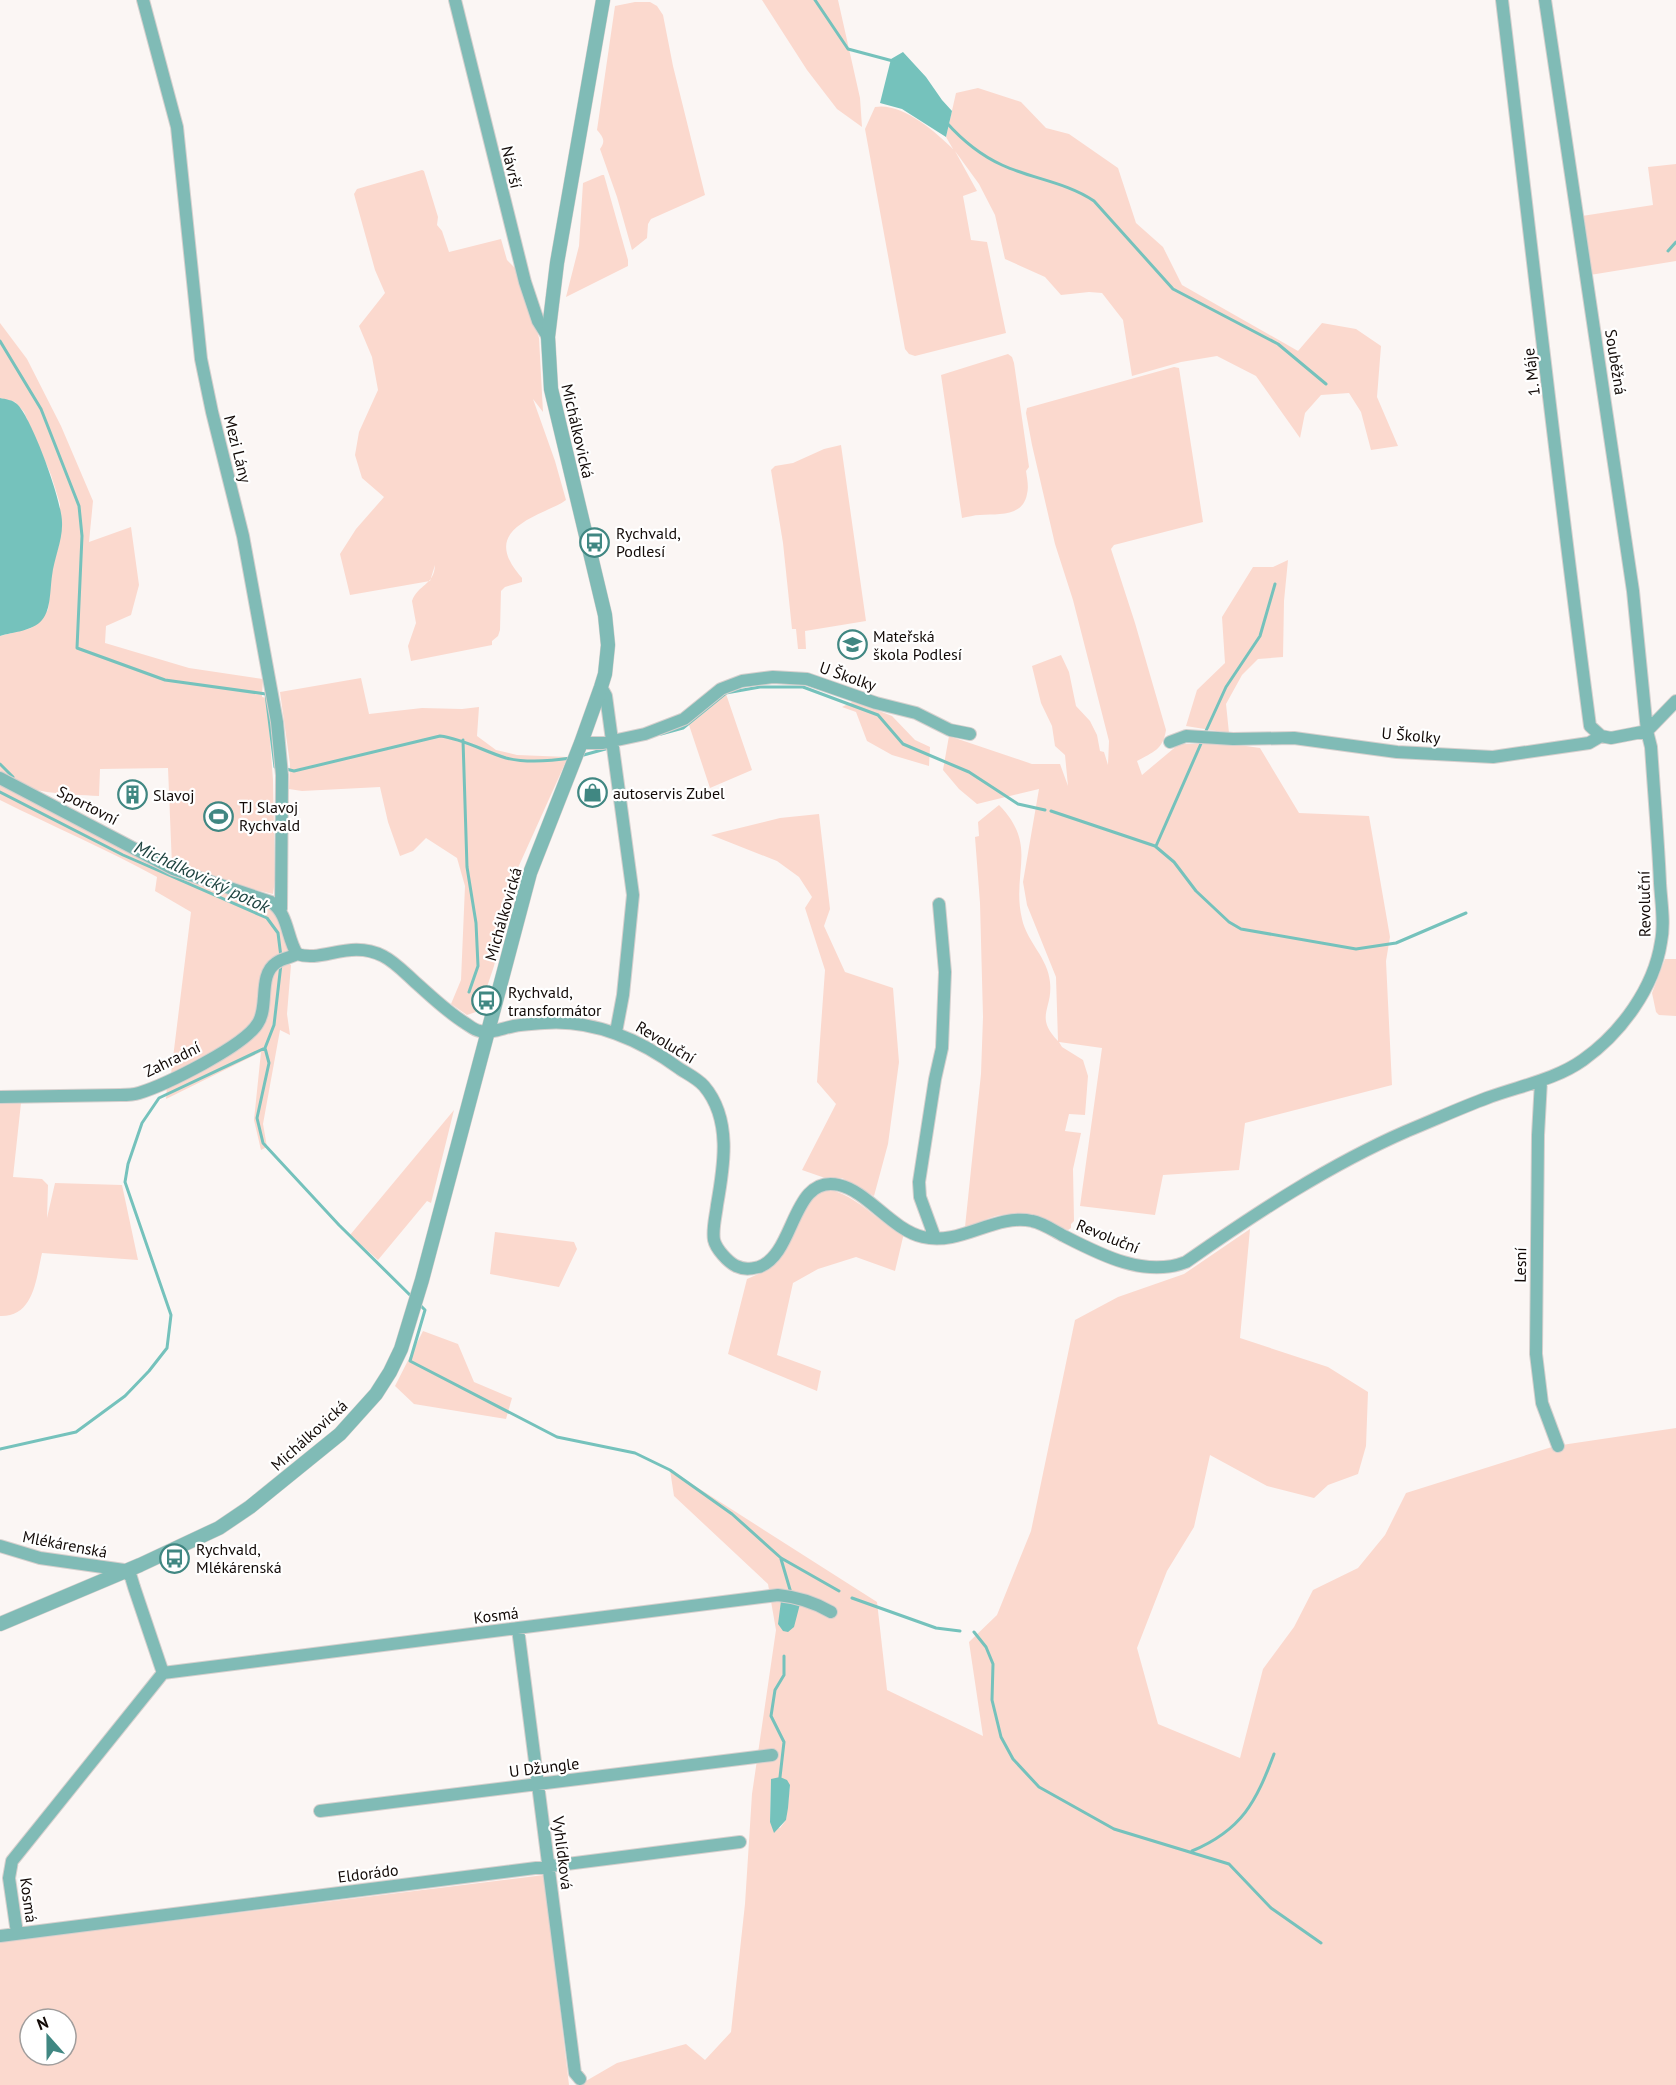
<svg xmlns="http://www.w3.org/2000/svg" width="1676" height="2085" viewBox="0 0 1676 2085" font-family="'PT Sans',sans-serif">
  <rect width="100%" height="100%" fill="#fbf6f4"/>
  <path fill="#fbd9ce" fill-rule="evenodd" d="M762 0H838L860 98 862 127 837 109 807 70Z
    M635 2H650L657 6 663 15 673 66 705 195 651 219 648 224 647 238 632 250 617 197 600 149C606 141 603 137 597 130L615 6Z
    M978 88 1021 102 1046 128 1069 134 1118 168 1136 223 1163 247 1182 285 1298 351 1322 323 1356 329 1381 346 1377 397 1398 446 1371 450 1361 412 1349 393 1321 395 1305 413 1300 438 1256 376 1217 356 1181 362 1132 376 1123 320 1102 293 1089 292 1061 295 1045 277 1005 259 995 215 979 184 955 151 977 191 963 196 971 240 987 242 1006 333 915 356 909 354 905 349 865 129 875 107C901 102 935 131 953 149L946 137 956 93Z
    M1676 164V261L1590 275 1582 216 1653 205 1648 167Z
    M422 170 424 171 438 217 437 225 442 231 449 252 501 239 507 260 518 271 539 338 543 412 533 399 555 461 566 500C560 505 552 507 545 511 509 527 491 543 522 578V582L505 587 501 591 500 630 498 636 492 641V645L411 661 408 646 416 623 412 601C418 584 434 586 435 565L430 581 350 595 340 554 356 529 384 497 362 478 355 455 359 432 378 390 372 357 359 326 385 293 375 270 354 194 357 189Z
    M602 175H604L628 260V266L566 297 579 246 583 183Z
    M0 323 27 359 61 426 93 501 89 542 131 527 139 585 131 615 106 626 105 643 189 668 263 679 262 697 267 698 273 780 275 880 273 894 215 880 172 866 168 768 100 769 99 796C65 794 27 795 0 772V636L31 628 48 610 52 569 59 544 60 504 51 475 24 412 15 402 0 398Z
    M1008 354 1012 357 1014 363 1029 467 1026 471C1027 478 1029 487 1027 494 1023 517 998 514 980 515 974 515 968 517 962 518L941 375Z
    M1174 367 1179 368 1203 522 1114 545 1111 549 1135 623 1166 730C1163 750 1153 752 1137 761L1142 775 1179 744H1232L1260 748 1299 813 1369 816 1390 937 1386 961 1392 1085 1245 1123 1239 1170 1163 1175 1155 1215 1080 1206 1102 1048 1059 1042 1062 1047 1083 1060 1088 1076 1085 1115 1069 1114 1065 1131 1081 1133 1073 1169 1074 1221 1071 1224V1228L1068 1230C1045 1220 1022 1210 996 1216 986 1219 976 1224 965 1227L981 1074 983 1017 980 903 975 837 979 836 978 822 999 805C1039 846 1011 872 1022 919 1027 942 1048 958 1050 982 1053 1010 1034 1016 1058 1041L1056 977 1027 905 1023 882 1039 789 977 804 959 789 943 770 949 736 1032 764H1060L1068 786 1065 755 1055 746 1052 726 1041 703 1032 666 1061 655 1069 672 1076 706 1090 721 1097 735 1100 751 1104 752 1108 765 1109 741 1073 600 1055 544 1032 445 1026 413 1027 408Z
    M841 445 866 621 805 631 806 649H798L796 629H792L783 543 771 470 775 466 793 463 824 449Z
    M1288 560 1284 601 1283 657 1258 659 1242 675 1226 704 1229 733 1186 726 1197 690 1225 663 1222 617 1253 567H1273Z
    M361 678 369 714 422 708 462 709 479 707 477 736 496 750 517 755 568 757 517 870 494 966 479 1011 467 1015 451 1004 461 980 465 886 457 858 426 838 413 851 400 856 388 822 380 787 302 791 289 789 290 764 280 692Z
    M725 691 752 770 710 788 688 722Z
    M854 701 892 716 915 740 930 747 929 766 892 755 867 741 856 712 842 707Z
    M0 785 138 857 192 880 271 910 278 915 291 949C285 954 267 963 264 968 257 980 263 1004 256 1018 243 1042 196 1061 171 1074L191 912 155 891 157 877C106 849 52 826 0 800Z
    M819 814 830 909 824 926 845 972 893 988 899 1062 888 1144 874 1196 842 1178H825L802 1170 836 1104 817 1082 825 970 805 908 812 897 799 877 777 861 711 835 780 818Z
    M1665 959H1676V1016L1659 1015 1656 1012 1652 993Z
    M285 962 291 965 287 1014 290 1035 280 1030 263 1124 267 1147 261 1150 254 1120 261 1052 166 1099 167 1085 253 1035 271 973Z
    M0 1099 19 1101 21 1103 13 1177 42 1179 48 1185 47 1218 55 1183 122 1185 138 1260 42 1253C36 1279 34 1317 0 1316Z
    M454 1110 431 1203 427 1201 378 1260 350 1235Z
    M828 1189C849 1194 862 1206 878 1218 886 1224 895 1229 904 1233L895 1271 856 1257 818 1269 793 1283 777 1355 821 1371 817 1391 728 1354 747 1279C755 1275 766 1272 772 1266 799 1244 794 1202 828 1189Z
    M1250 1229 1240 1338 1328 1367 1368 1392 1366 1446 1358 1474 1328 1485 1314 1498 1267 1486 1210 1455 1194 1527 1167 1571 1137 1648 1158 1724 1240 1758 1263 1669 1294 1627 1313 1590 1358 1568 1385 1535 1406 1493 1555 1446 1676 1428V2085H579L617 2063 686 2044 705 2060 731 2032 745 1904 752 1794 776 1630 768 1584 674 1496 670 1470 877 1602 887 1690 983 1736 969 1642 997 1615 1031 1531 1075 1320 1118 1297 1184 1274ZM771 1779 790 1785 786 1820 780 1828 770 1822Z
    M495 1232 574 1242 577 1249 559 1287 490 1274Z
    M423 1331 458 1344 474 1382 512 1398 506 1419 414 1404 395 1386Z
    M544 1875 569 2085H0V1942ZM30 2019H66V2055H30Z"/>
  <path fill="#75c2bc" d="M903 52 926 77 942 100 952 111 946 137 902 109 880 103 891 59Z
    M0 398C5 399 13 400 17 404 32 418 62 501 62 522 63 540 54 558 52 576 50 589 51 610 42 620 33 631 13 632 0 636Z
    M781 1601 800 1604 794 1627 788 1632 783 1631 778 1624Z
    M780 1777 787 1780 790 1785 788 1808 786 1820 774 1833 770 1822 771 1779Z"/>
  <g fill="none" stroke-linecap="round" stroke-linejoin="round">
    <path stroke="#75c2bc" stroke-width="3" d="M815 0 848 49 893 61
      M946 122C962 140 980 155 1002 165 1032 179 1066 182 1094 201L1173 289 1278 344 1326 384
      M1668 251 1676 242
      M0 341 41 409 79 506 82 536 77 648 165 680 266 694 275 767H277
      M1205 733 1226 687 1260 636 1275 584
      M661 734 683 728 726 693 760 687H803L878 715 903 744 969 772 1018 804 1045 810
      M463 740 467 867 476 923 478 966 469 992
      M580 756 609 748
      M0 764 13 777 12 781
      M286 769 294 771 440 736C464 739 483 751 506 758 526 763 551 761 571 758
      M0 792 123 855 267 918 278 933 281 957
      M1051 811 1155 846 1174 862 1196 891 1229 922 1241 929 1356 949 1396 943 1466 913
      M1156 846 1203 739
      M265 1048 269 1063 257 1118 263 1143 339 1225 413 1298
      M420 1305 425 1310 410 1361 557 1437 635 1453 670 1470 732 1514 781 1558 839 1591
      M0 1449 76 1432 125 1396 149 1371 167 1348 171 1315 125 1182 128 1164 142 1123 159 1098 265 1048 274 1025 281 964
      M781 1559 791 1593
      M852 1598 936 1628 960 1631
      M974 1632 986 1647 993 1664 992 1700 1001 1737 1013 1759 1039 1787 1114 1829 1229 1864 1271 1908 1321 1943
      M780 1777 784 1742 771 1716 775 1690 784 1675V1656
      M1192 1851C1242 1830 1256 1802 1274 1754"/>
    <defs>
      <path id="minor" d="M143 0 177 127 201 359 212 412 243 536 277 722 282 775 281 909
        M455 0 525 282 538 321 548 337
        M1502 0C1531 242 1558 484 1590 726L1601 736
        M601 687 606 696 633 895 623 995 616 1032
        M1647 731 1676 701
        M1170 742 1186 736 1233 739 1294 738 1397 752 1493 757 1589 743 1601 736 1611 738 1647 731
        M581 743H603L645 734 684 719 721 689 742 681 773 677 807 679 876 703 916 713 950 730 970 734
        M0 778 173 869 271 902C289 915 286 936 297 954 322 963 350 939 383 956 395 962 405 973 415 982 431 996 446 1011 465 1023 470 1026 474 1030 480 1031 491 1034 503 1028 514 1026 524 1024 534 1024 544 1023 593 1019 641 1040 680 1069 688 1074 698 1079 704 1086 732 1119 724 1166 717 1205 716 1215 712 1229 714 1240 716 1249 728 1262 736 1266 745 1270 750 1269 759 1267 796 1254 791 1174 839 1185 867 1191 892 1230 923 1237 961 1246 995 1213 1032 1221 1043 1223 1054 1231 1064 1236 1101 1255 1145 1278 1186 1262 1256 1213 1329 1165 1407 1131 1434 1120 1460 1108 1487 1098 1519 1086 1555 1080 1583 1060 1621 1033 1654 988 1661 942 1665 923 1661 902 1660 883 1658 838 1654 793 1651 747L1647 731 1633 591 1545 0
        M1541 1081 1538 1135 1536 1354 1542 1403 1558 1446
        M0 1097 120 1095C126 1095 133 1095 139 1093 165 1085 245 1046 258 1023 269 1006 258 975 276 963 282 958 290 958 297 954
        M935 1238 920 1197 919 1182 935 1079 942 1048 945 972 939 904
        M0 1546 40 1558 124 1570 131 1577 134 1587 163 1673
        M518 1629 575 2073 580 2079
        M320 1811 772 1755
        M17 1933 9 1878 12 1861 163 1673 778 1595C798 1597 814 1602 831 1612
        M0 1936 740 1842"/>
      <path id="tertiary" d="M0 1624 140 1565 219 1528 250 1507 340 1434 376 1394 390 1372 401 1349 422 1280 530 873 581 743 601 687 605 674 608 645 605 615 551 389 548 337 557 263 603 0"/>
    </defs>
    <use href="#minor" stroke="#d6d0ce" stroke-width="14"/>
    <use href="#tertiary" stroke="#d6d0ce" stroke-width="15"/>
    <use href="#minor" stroke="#80bbb6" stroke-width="12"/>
    <use href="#tertiary" stroke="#80bbb6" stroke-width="14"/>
  </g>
  <defs>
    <symbol id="bus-ring" viewBox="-11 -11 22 22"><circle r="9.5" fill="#fff" stroke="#408782" stroke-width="1.5"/><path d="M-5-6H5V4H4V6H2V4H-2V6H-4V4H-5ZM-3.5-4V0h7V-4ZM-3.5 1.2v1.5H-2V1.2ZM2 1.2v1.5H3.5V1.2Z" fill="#408782"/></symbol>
    <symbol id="school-ring" viewBox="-11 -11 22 22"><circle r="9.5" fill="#fff" stroke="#408782" stroke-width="1.5"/><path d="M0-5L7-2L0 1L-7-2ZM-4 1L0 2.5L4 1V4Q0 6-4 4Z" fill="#408782"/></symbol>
    <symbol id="shop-ring" viewBox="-11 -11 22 22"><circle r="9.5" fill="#fff" stroke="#408782" stroke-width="1.5"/><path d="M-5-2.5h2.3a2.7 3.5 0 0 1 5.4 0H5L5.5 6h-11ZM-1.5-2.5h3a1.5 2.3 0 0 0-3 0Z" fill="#408782"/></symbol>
    <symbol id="building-ring" viewBox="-11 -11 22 22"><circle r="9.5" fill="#fff" stroke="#408782" stroke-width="1.5"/><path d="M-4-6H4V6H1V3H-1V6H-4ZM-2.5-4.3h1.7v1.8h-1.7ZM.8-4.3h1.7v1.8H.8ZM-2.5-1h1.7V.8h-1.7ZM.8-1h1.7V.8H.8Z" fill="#408782"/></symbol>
    <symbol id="stadium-ring" viewBox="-11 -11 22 22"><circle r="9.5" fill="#fff" stroke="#408782" stroke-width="1.5"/><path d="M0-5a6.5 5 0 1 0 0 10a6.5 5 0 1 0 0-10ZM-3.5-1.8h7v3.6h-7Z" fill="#408782"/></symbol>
  </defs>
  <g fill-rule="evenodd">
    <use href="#bus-ring" x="578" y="526" width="33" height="33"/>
    <use href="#school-ring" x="836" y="628" width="33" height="33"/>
    <use href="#shop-ring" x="576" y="776" width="33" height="33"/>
    <use href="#building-ring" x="116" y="778" width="33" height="33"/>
    <use href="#stadium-ring" x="202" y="800" width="33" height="33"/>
    <use href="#bus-ring" x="470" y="984" width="33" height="33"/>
    <use href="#bus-ring" x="158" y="1542" width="33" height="33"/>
  </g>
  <g text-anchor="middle" stroke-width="4.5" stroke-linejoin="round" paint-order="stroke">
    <g font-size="16" fill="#120a07" stroke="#fff">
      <text transform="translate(512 167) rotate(77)" y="6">Návrší</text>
      <text transform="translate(1616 362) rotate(81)" y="6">Souběžná</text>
      <text transform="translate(1531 372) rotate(-97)" y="6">1. Máje</text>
      <text transform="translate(578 431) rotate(77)" y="6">Michálkovická</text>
      <text transform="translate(238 449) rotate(76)" y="6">Mezi Lány</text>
      <text transform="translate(848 676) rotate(19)" y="6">U Školky</text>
      <text transform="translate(1411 735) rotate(5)" y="6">U Školky</text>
      <text transform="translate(88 805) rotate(27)" y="6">Sportovní</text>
      <text transform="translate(1644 904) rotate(-91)" y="6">Revoluční</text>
      <text transform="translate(503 914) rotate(-74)" y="6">Michálkovická</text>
      <text transform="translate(666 1042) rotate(31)" y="6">Revoluční</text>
      <text transform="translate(172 1059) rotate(-26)" y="6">Zahradní</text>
      <text transform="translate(1108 1236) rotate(22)" y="6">Revoluční</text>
      <text transform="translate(1520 1265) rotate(-89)" y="6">Lesní</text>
      <text transform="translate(309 1435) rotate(-42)" y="6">Michálkovická</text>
      <text transform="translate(65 1544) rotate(11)" y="6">Mlékárenská</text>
      <text transform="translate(496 1615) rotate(-7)" y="6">Kosmá</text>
      <text transform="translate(544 1767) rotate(-7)" y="6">U Džungle</text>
      <text transform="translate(563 1853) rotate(83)" y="6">Vyhlídková</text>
      <text transform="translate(368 1873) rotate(-7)" y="6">Eldorádo</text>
      <text transform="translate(29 1900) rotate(82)" y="6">Kosmá</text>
    </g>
    <g font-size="16" fill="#120a07" stroke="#fff" text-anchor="start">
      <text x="616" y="539">Rychvald,<tspan x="616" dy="18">Podlesí</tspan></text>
      <text x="873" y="642">Mateřská<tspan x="873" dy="18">škola Podlesí</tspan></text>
      <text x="613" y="799">autoservis Zubel</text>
      <text x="153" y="801">Slavoj</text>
      <text x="239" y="813">TJ Slavoj<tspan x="239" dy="18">Rychvald</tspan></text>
      <text x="508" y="998">Rychvald,<tspan x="508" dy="18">transformátor</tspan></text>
      <text x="196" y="1555">Rychvald,<tspan x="196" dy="18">Mlékárenská</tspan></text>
    </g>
    <g font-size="18" font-style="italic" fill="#1e4340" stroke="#fff">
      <text transform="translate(202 877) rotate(25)" y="6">Michálkovický potok</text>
    </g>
  </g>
  <g transform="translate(48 2037) rotate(339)"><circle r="28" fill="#ffffff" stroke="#a09d9c" stroke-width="1.5"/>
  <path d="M0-4.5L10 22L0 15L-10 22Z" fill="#408782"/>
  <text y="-9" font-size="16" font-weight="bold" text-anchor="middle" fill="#120a07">N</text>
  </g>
</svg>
